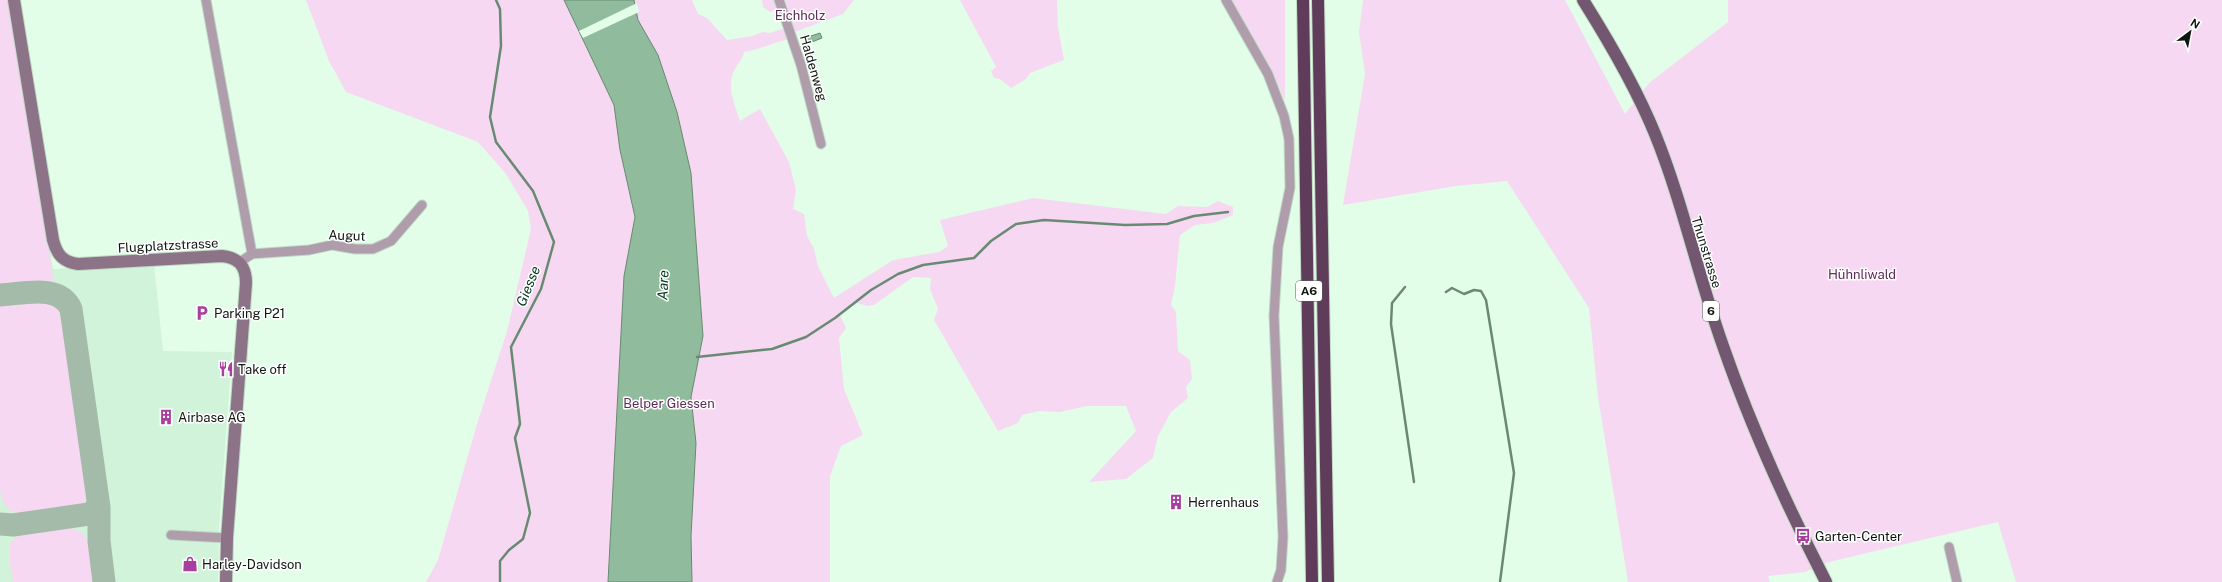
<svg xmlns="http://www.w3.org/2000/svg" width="2222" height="582" viewBox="0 0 2222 582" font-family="'Public Sans',sans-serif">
  <rect width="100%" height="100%" fill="#e2fee9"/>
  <path fill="#d0f3d9" d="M0 0H10L53 269 154 265 163 351 232 352 219 529 218 582H0Z"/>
  <path fill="#f7d8f2" d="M0 0H11L24 104 31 119 54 284 0 286Z
    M306 0H692L698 14 707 18 727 40 752 36 763 32 770 33 782 29 786 32 788 39C773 43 760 49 744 52 743 59 737 64 734 71 726 87 735 105 740 121L760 109 789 162 796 190 793 209 804 214 807 236 814 249 818 266 834 298 893 260 939 252 948 246 940 220 1033 198 1166 214 1178 206 1207 207 1218 201 1233 207V215L1213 223 1195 225 1180 235 1175 286 1171 305 1176 312 1178 351 1190 360 1192 379 1186 387 1188 398 1171 412 1158 436 1153 458 1126 479 1089 482 1136 431 1126 406H1087L1060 412 1039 411 1022 415 1018 423 998 431 934 320 938 309 930 289 931 278 913 277 874 305 868 306 857 303 840 315 846 328 839 338 844 389 863 435 841 446 830 476V582H426L438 560 477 424 507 331 531 229 528 211 506 174 478 142 346 92 329 61Z
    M762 0H854L843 14 792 33 781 8 770 12 763 7Z
    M960 0H1057L1058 27 1064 60 1030 73 1026 79 1011 88 1000 79 994 78 991 71 996 67Z
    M1231 0H1285V101L1273 72 1244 27Z
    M1363 0H1565L1625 114 1649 83 1728 22V0H2222V582H2016L1998 522 1829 562 1805 572 1768 576 1770 582H1628L1598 397 1589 308 1507 181 1456 186 1343 205 1365 74 1359 32Z
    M47 299 58 302 66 311 92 491 87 500 80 506 20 514C7 512 2 503 0 490V301Z
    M69 528C94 530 92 563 94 582H13C12 571 7 556 10 545 14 529 55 530 69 528Z"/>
  <path fill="#90bb9c" stroke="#698a72" d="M564 0H634L638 20 658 55 677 112 691 173 703 336 691 397 696 443 691 536 692 582H608L624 276 635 217 620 150 614 105Z
    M820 33 822 38 807 44 805 38Z"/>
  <path fill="#e2fee9" d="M637 3 639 12 583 38 579 31Z"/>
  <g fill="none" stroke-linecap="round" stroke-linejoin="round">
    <path stroke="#698a72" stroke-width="2.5" d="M496 0 500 9 501 46 490 117 496 142 533 191 554 242 541 289 511 347 520 424 515 438 530 513 523 539 509 550 500 561V582
      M1405 287 1392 303 1391 324 1414 482
      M1446 292 1452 288 1464 294 1474 290 1481 291 1486 300 1514 473 1500 582
      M697 357 772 349 806 337 835 318 871 290 898 274 923 265 974 258 991 241 1016 224 1044 220 1125 225 1167 224 1194 216 1228 212"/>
    <path stroke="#a4bbaa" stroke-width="23" d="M0 295C22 294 60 283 71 309L99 507V541L104 582
      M0 524 13 525 89 514 96 509 98 502"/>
    <defs>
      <path id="street" d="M206 0 252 254 240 262
        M779 0 801 65 821 144
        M1226 0 1268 74 1284 116 1289 139 1290 188 1278 247 1274 316 1283 537 1281 570 1277 582
        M252 254 309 250 332 245 355 249H373L391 241 422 205
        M171 535 227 538
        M1949 547 1957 582"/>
      <path id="secondary" d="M14 0 53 240C57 255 63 262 78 264L222 256C239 258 246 266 246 283L227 538 226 582"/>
      <path id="primary" d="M1583 0C1610 43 1636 87 1655 134 1683 203 1698 276 1723 346 1751 427 1787 506 1826 582"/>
      <path id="highway" d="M1303 0 1312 582
        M1318 0 1328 582"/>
    </defs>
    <use href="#street" stroke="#c0d9c6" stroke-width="11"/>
    <use href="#secondary" stroke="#c0d9c6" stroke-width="14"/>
    <use href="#primary" stroke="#c0d9c6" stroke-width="14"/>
    <use href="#highway" stroke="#c0d9c6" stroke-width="14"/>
    <use href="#street" stroke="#af9dac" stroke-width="9"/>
    <use href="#secondary" stroke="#8c7388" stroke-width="12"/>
    <use href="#primary" stroke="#73566f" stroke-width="12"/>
    <use href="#highway" stroke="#5e3c5a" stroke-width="12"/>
  </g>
  <defs>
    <symbol id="parking-bare" viewBox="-9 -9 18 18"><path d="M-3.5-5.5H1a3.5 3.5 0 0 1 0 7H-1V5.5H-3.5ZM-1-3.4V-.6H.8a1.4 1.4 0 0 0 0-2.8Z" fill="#a83e9f" stroke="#fff" stroke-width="2.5" paint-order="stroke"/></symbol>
    <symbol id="restaurant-bare" viewBox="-9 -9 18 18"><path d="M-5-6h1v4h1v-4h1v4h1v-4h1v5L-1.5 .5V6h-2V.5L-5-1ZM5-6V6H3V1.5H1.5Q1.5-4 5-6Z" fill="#a83e9f" stroke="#fff" stroke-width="2.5" paint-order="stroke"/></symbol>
    <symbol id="building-bare" viewBox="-9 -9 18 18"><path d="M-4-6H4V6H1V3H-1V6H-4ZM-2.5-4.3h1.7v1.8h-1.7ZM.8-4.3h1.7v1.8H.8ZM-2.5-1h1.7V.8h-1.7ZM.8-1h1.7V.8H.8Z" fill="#a83e9f" stroke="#fff" stroke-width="2.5" paint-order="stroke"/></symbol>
    <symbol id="bus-bare" viewBox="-9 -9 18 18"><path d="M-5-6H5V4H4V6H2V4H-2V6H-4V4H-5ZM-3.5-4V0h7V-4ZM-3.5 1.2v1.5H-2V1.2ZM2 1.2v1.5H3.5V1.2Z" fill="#a83e9f" stroke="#fff" stroke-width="2.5" paint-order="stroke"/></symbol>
    <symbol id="shop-bare" viewBox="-9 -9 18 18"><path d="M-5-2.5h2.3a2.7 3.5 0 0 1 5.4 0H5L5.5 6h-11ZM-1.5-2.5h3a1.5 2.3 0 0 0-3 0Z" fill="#a83e9f" stroke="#fff" stroke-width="2.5" paint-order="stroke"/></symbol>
  </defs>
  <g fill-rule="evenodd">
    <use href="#parking-bare" x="191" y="302" width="22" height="22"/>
    <use href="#restaurant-bare" x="215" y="358" width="22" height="22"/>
    <use href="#building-bare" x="155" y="406" width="22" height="22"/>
    <use href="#building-bare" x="1165" y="491" width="22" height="22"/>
    <use href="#bus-bare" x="1792" y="525" width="22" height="22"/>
    <use href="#shop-bare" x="179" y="553" width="22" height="22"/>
  </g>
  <g text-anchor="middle" stroke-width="3" stroke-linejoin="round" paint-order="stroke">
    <g fill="#fff" stroke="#565c57" stroke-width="1">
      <rect x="1296" y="281" width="26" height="20" rx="3"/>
      <rect x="1703" y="301" width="16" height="20" rx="3"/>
    </g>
    <g font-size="12" font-weight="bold" fill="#0d160f">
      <text x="1309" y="295">A6</text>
      <text x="1711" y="315">6</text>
    </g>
    <g font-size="13" fill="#5c2b57" stroke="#fff">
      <text x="800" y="20">Eichholz</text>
      <text x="1862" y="279">Hühnliwald</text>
      <text x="669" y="408">Belper Giessen</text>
    </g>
    <g font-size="13" fill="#0d160f" stroke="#fff">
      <text transform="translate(814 68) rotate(74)" y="5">Haldenweg</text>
      <text transform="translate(347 235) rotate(2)" y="5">Augut</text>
      <text transform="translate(168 245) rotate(-3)" y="5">Flugplatzstrasse</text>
      <text transform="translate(1707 252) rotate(73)" y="5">Thunstrasse</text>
    </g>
    <g font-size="13" fill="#0d160f" stroke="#fff" text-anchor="start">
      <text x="214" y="318">Parking P21</text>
      <text x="238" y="374">Take off</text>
      <text x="178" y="422">Airbase AG</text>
      <text x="1188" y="507">Herrenhaus</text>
      <text x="1815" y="541">Garten-Center</text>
      <text x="202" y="569">Harley-Davidson</text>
    </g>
    <g font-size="14" font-style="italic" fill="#01381a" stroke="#fff">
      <text transform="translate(663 285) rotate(-87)" y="5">Aare</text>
      <text transform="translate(528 286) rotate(-68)" y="5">Giesse</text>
    </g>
  </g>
  <g transform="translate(2190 32) rotate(32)" stroke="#ffffff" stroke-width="3" paint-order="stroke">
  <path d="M0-3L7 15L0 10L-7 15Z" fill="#0d160f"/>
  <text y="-6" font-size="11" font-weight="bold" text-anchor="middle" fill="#0d160f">N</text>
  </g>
</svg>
